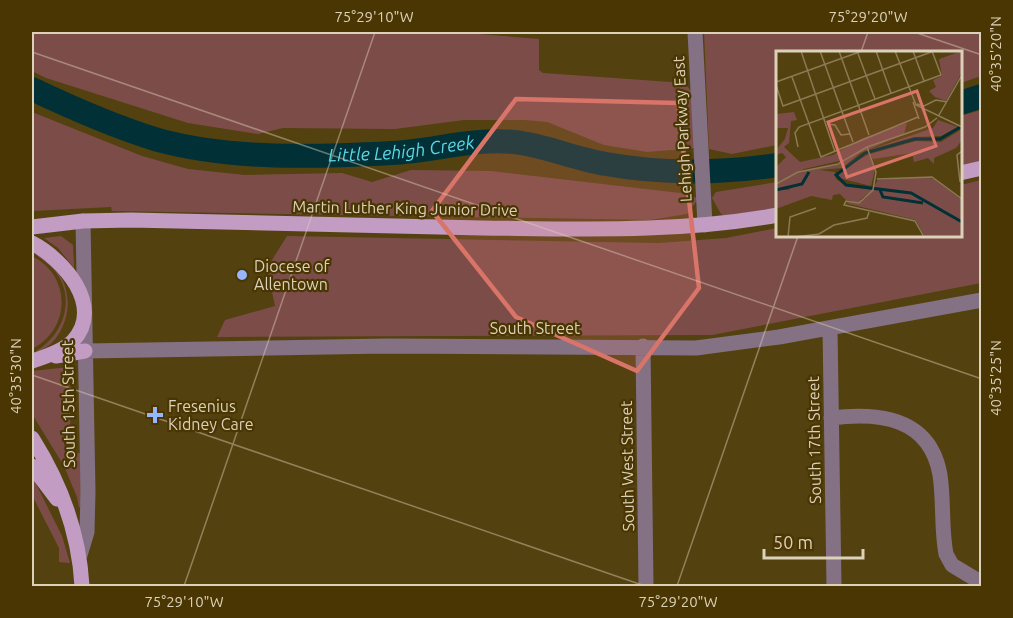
<svg xmlns="http://www.w3.org/2000/svg" width="1013" height="618" viewBox="0 0 1013 618" font-family="Ubuntu,sans-serif">
  <rect width="100%" height="100%" fill="#544110"/>
  <path fill="#7c4d48" d="M32 32H454L539 39V70L543 73 685 83 691 91 696 148 647 152 604 145 547 122 524 120H464L395 129 283 128 258 134 188 123 46 78 32 71Z
    M704 32H981V76L961 83 960 52H778L777 145 732 154 709 149Z
    M981 110V161L961 165 960 116Z
    M32 112 142 156 188 169 245 175 342 173 372 182 411 170 491 171 689 194 698 199 687 214 650 220 112 211 111 207 32 211Z
    M981 180V283L712 335 217 337 225 320 275 306 267 268 287 236 659 243 726 238 777 228 778 236H960L961 185Z
    M777 182V209L727 217 721 214 712 198 716 192Z
    M61 236 73 245 74 268 58 248 44 238Z
    M32 250C65 266 77 301 60 332 54 342 47 349 35 352 63 336 77 299 55 271 49 263 36 257 32 250Z
    M32 256C72 276 71 329 32 349Z
    M69 367 71 453H81V505L79 508 77 497 64 466 32 414V371Z
    M32 476 62 536 70 563 59 562V548L32 495Z"/>
  <g fill="none" stroke-linecap="round" stroke-linejoin="round">
    <g stroke="#013136" stroke-width="24">
      <path id="s1" d="M32 89C72 108 115 127 158 140 232 160 316 157 392 153 432 151 473 138 514 142 544 145 575 159 606 164 661 174 722 173 778 165"/>
      <path d="M960 103 982 96"/>
    </g>
    <path stroke="#847184" stroke-width="15" d="M695 32 705 225
      M830 328 834 586
      M643 346 646 586
      M85 351 387 346 696 348 779 337 982 300
      M831 418C879 412 930 417 940 475 944 501 941 528 946 554L952 565 982 583
      M80 555 87 532 88 491 83 221"/>
    <path stroke="#c29cc3" stroke-width="15" d="M960 173 982 168
      M32 227 83 221 131 220C248 222 365 225 482 228 580 229 680 233 778 215
      M32 243C63 259 105 306 73 341 63 351 45 357 32 361
      M56 356 85 351
      M32 438C61 484 79 532 82 586
      M32 466 57 499"/>
  </g>
  <path fill="#d97469" fill-opacity="0.2" stroke="#d97469" stroke-width="4.5" stroke-linejoin="round" d="M516 99 678 103 699 288 637 371 516 317 432 211Z"/>
  <path fill="none" stroke="#dcd1b9" stroke-width="1.5" stroke-opacity="0.45" d="M914 32 982 55M32 52 982 379M861 52 868 32M32 375 645 586M184 586 375 32M677 586 798 236"/>
  <g fill="#97b6fd" stroke="#493602" stroke-width="2">
    <circle cx="242" cy="275" r="6"/>
    <path d="M152 406h6v6h6v6h-6v6h-6v-6h-6v-6h6z"/>
  </g>
  <g text-anchor="middle" stroke-width="4.5" stroke-linejoin="round" paint-order="stroke">
    <g font-size="16" fill="#dcd1b9" stroke="#493602">
      <text transform="translate(682 129) rotate(-93)" y="6">Lehigh Parkway East</text>
      <text transform="translate(405 208) rotate(1)" y="6">Martin Luther King Junior Drive</text>
      <text x="535" y="334">South Street</text>
      <text transform="translate(68 404) rotate(-91)" y="6">South 15th Street</text>
      <text transform="translate(814 440) rotate(-91)" y="6">South 17th Street</text>
      <text transform="translate(627 466) rotate(-91)" y="6">South West Street</text>
    </g>
    <g font-size="16" fill="#dcd1b9" stroke="#493602" text-anchor="start">
      <text x="254" y="272">Diocese of<tspan x="254" dy="18">Allentown</tspan></text>
      <text x="168" y="412">Fresenius<tspan x="168" dy="18">Kidney Care</tspan></text>
    </g>
    <g font-size="18" font-style="italic" fill="#5bd7e6" stroke="#493602">
      <text dy="6" stroke="none"><textPath href="#s1" startOffset="381">Little Lehigh Creek</textPath></text>
    </g>
  </g>
  <g transform="translate(776 51)">
    <rect width="186" height="186" fill="#544110"/>
    <path d="M186 0V21L170 50 159 46 153 40 160 36 157 29 166 25 163 8ZM18 61 21 69 15 70 13 92 8 96 24 111 57 104 87 87 131 72 128 83 68 109 28 118 0 132V116L10 106 6 102 0 104V99L9 88 12 77H0V63ZM162 69 182 76 165 85 138 86 93 99 157 77ZM186 78V89L180 97 158 107V113L152 107 138 111 136 102 97 108 94 103 140 90 165 91ZM89 98 66 117 43 119 59 121 60 128 70 135 97 139 81 151 70 149 64 143 57 144 56 149 35 145 0 158V139H12L16 137 0 138 2 132 23 121 64 113ZM93 103 99 119 95 135 63 127 62 121ZM147 126 158 128 186 149V186H149L140 169 69 152 89 148 102 129Z" fill="#7c4d48"/>
    <path fill="none" stroke="#013136" stroke-width="3" d="M186 75 164 88H139L89 102 60 124 70 134 135 142 186 171M0 139 26 133 33 121M104 139 107 146 147 152"/>
    <path fill="none" stroke="#8a7b54" stroke-width="1.5" d="M25 0 59 101M44 0 77 91M63 0 93 84M81 0 99 48M100 0 115 42M119 0 140 54 186 76M137 0 148 30M16 26 45 106 142 66M0 31 86 0M0 34 7 55 158 0M137 51 143 68M141 53 148 55 160 49 171 51M163 64 186 24M51 73 59 74 65 84 74 83M22 96 19 82 23 76 165 24 156 0M91 96 100 121 97 139 83 152 70 150 68 154 139 170 148 186M101 128 156 126 186 148M184 131 181 104 186 100M0 133 22 121 62 113 91 96 149 76 161 67M12 186 14 166 40 157M19 186 43 183 58 174 91 167 93 161"/>
    <path fill="#d97469" fill-opacity="0.15" stroke="#d97469" stroke-width="3" d="M141 40 160 95 71 126 52 71Z"/>
    <rect width="186" height="186" fill="none" stroke="#dcd1b9" stroke-width="3"/>
  </g>
  <rect width="1013" height="618" fill="none" stroke="#493602" stroke-width="66"/>
  <path d="M764 549v9h99v-9" fill="none" stroke="#dcd1b9" stroke-width="3"/>
  <text x="773" y="549" font-size="18" fill="#dcd1b9" stroke="#493602" stroke-width="4.5" paint-order="stroke">50 m</text>
  <rect x="33" y="33" width="947" height="552" fill="none" stroke="#dcd1b9" stroke-width="2"/>
  <g font-size="15" text-anchor="middle" fill="#dcd1b9">
    <text x="374" y="22">75°29'10"W</text>
    <text x="868" y="22">75°29'20"W</text>
    <text transform="translate(996 54) rotate(-90)" y="5">40°35'20"N</text>
    <text transform="translate(16 376) rotate(-90)" y="5">40°35'30"N</text>
    <text transform="translate(996 378) rotate(-90)" y="5">40°35'25"N</text>
    <text x="184" y="607">75°29'10"W</text>
    <text x="678" y="607">75°29'20"W</text>
  </g>
</svg>
